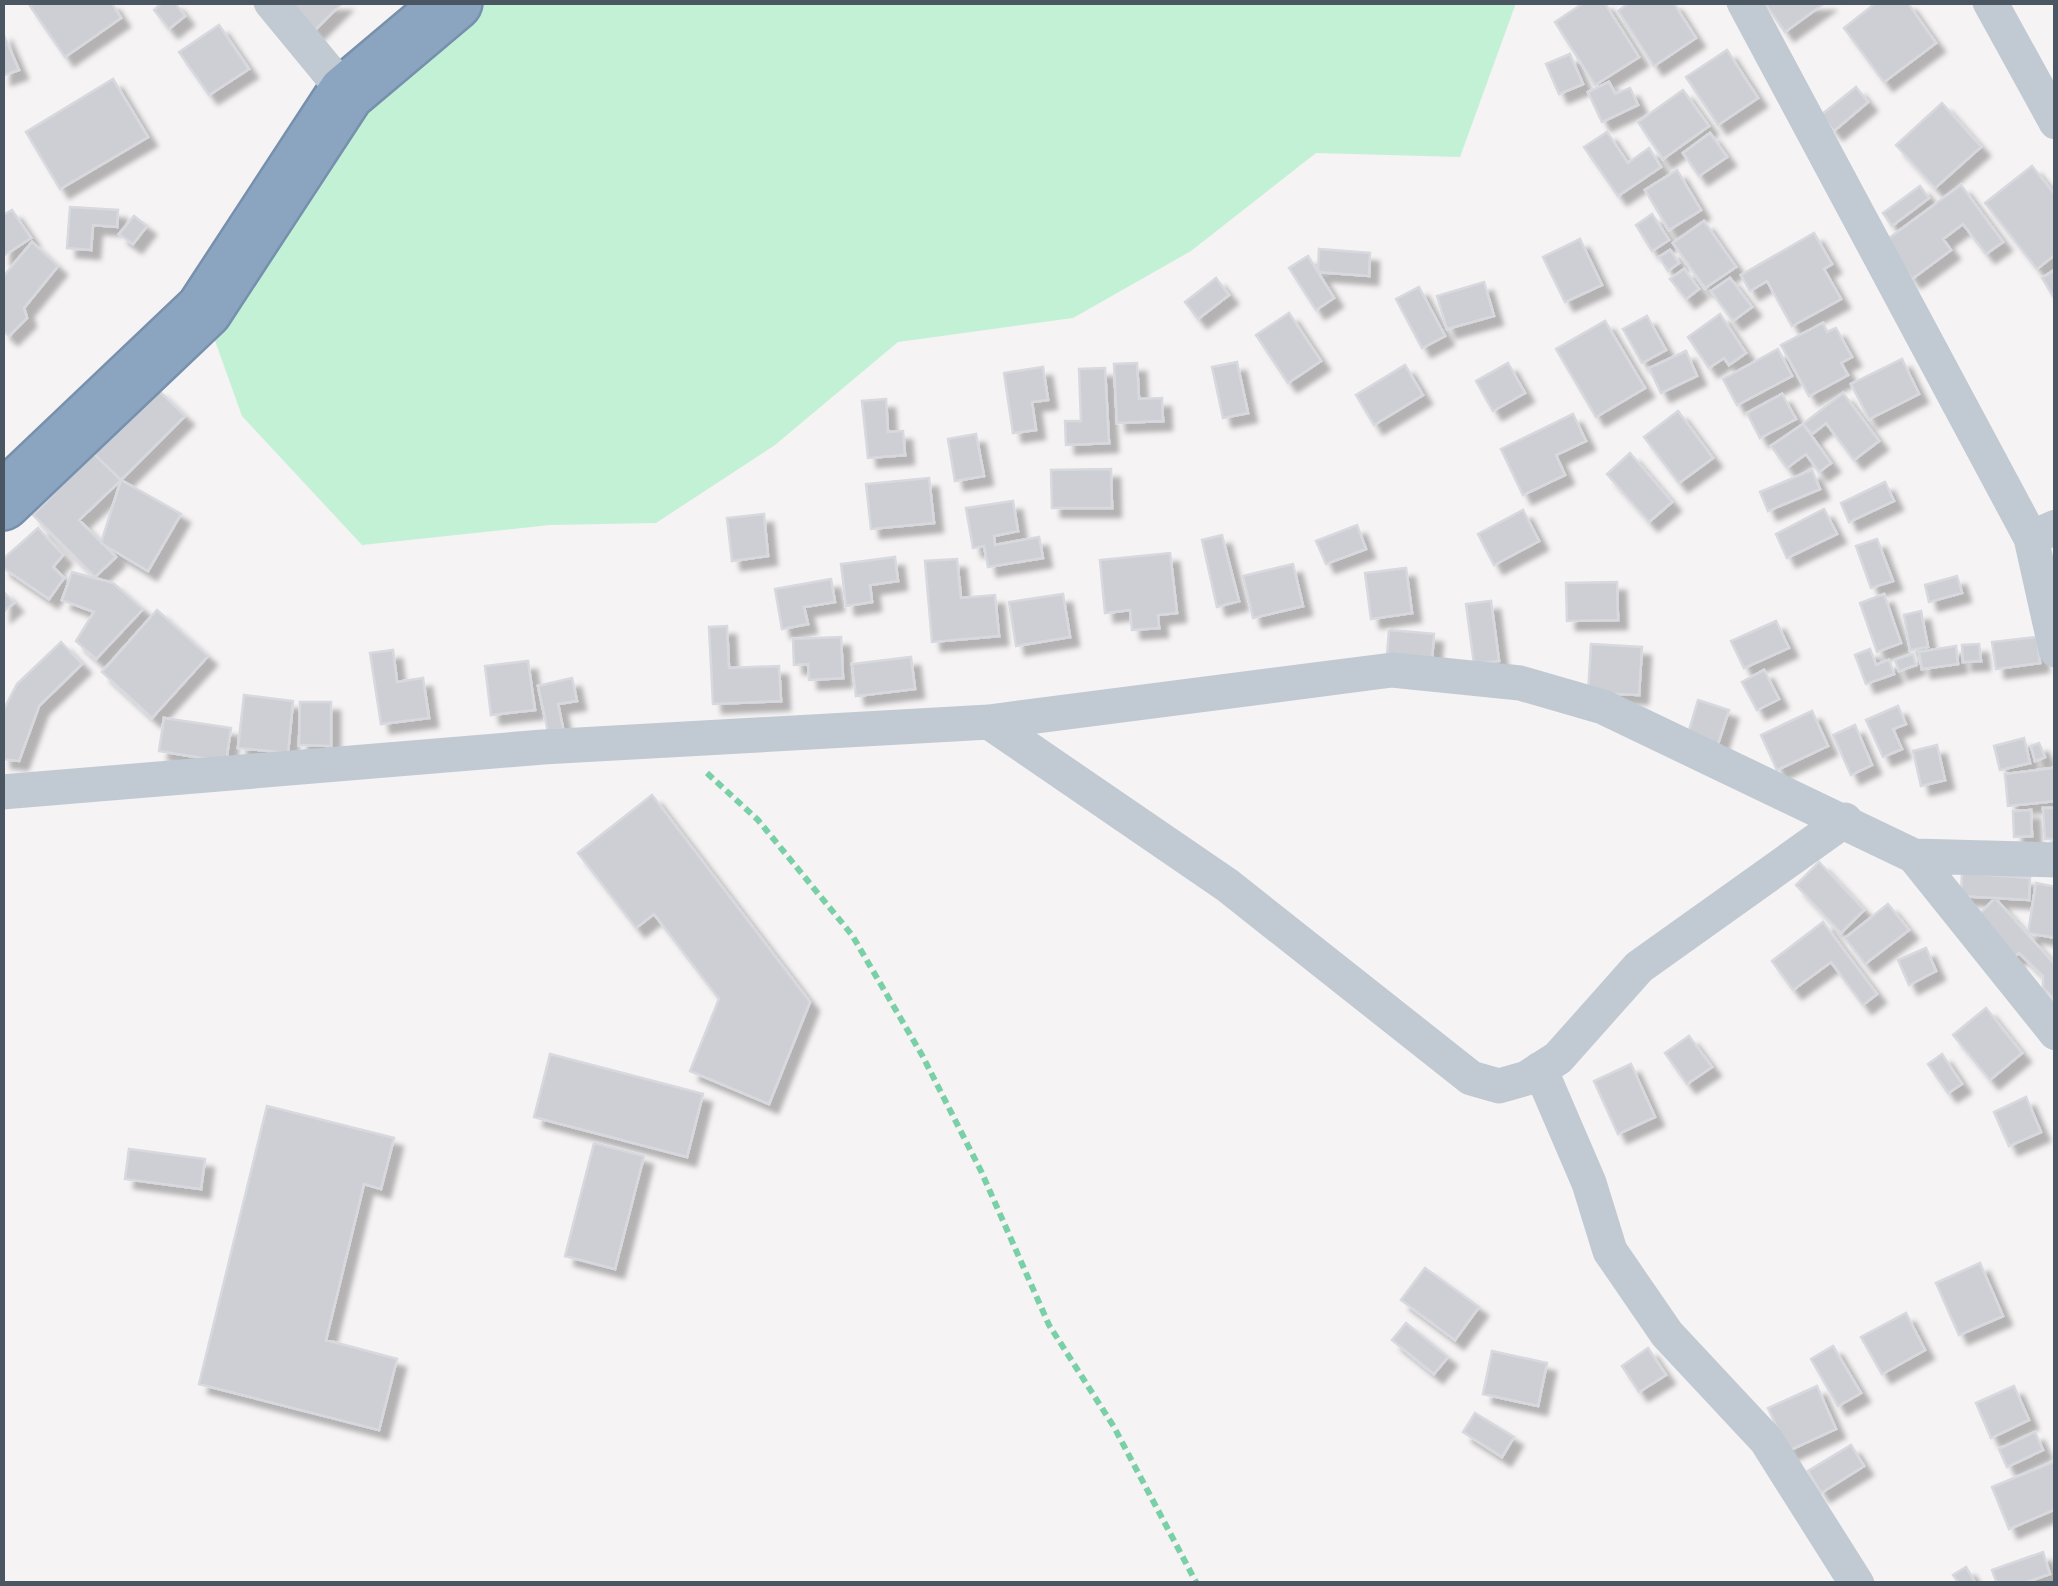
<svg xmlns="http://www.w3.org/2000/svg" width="2058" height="1586" viewBox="0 0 2058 1586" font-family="Helvetica,sans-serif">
  <defs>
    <filter id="shadow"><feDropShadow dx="9" dy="9" stdDeviation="2.5" flood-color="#0004"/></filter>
  </defs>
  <rect width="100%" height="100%" fill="#f5f3f3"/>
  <path fill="#c3f1d5" d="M454 3H1516L1460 157 1316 153 1191 251 1073 318 898 342 775 445 656 523 550 525 362 545 242 416 204 310Z"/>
  <path fill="#cdcfd5" stroke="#d7d9de" stroke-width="2.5" filter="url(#shadow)" d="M35 2H111L121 18 65 57 30 6Z
    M163 2H174L185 16 169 29 154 10Z
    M292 2H343L314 31Z
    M1585 2H1604L1639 57 1595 85 1555 22Z
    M1630 2H1673L1696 38 1654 66 1618 11Z
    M1764 2H1826L1785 32Z
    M1877 2H1907L1936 43 1884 82 1844 28Z
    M219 25 249 69 209 95 179 52Z
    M2 31 19 70 2 76Z
    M1727 50 1758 98 1718 125 1686 77Z
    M1570 54 1583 84 1559 94 1546 64Z
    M113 79 148 137 60 189 26 132Z
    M1609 82 1615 94 1630 88 1638 105 1602 122 1588 92Z
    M1856 87 1868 102 1834 131 1821 115Z
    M1683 90 1709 126 1663 159 1638 122Z
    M1942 103 1981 147 1935 188 1896 145Z
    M1607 132 1628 163 1649 148 1661 167 1618 196 1584 147Z
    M1710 133 1727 157 1699 176 1683 153Z
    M2032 166 2056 196V254L2037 269 1985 203Z
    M1677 170 1701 210 1669 230 1645 190Z
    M1961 185 2003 242 1986 254 1963 224 1943 239 1951 250 1912 279 1885 241Z
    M1920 186 1929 198 1892 226 1883 213Z
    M70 207 118 210 117 227 93 225 91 250 67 248Z
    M12 210 31 238 2 257V216Z
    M1652 214 1669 240 1652 251 1636 225Z
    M134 216 147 226 133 244 119 234Z
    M1704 221 1736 267 1705 288 1673 243Z
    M1814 233 1832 264 1824 269 1841 299 1792 326 1767 281 1750 291 1741 275Z
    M1580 239 1602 285 1565 302 1543 257Z
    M32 242 58 266 24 308 27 318 9 336 2 330V278Z
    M1319 249 1370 253 1369 276 1318 272Z
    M1670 250 1679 263 1668 271 1659 257Z
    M1308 256 1334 298 1316 310 1289 268Z
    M1684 269 1699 289 1686 299 1670 279Z
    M2056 269V301L2042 278Z
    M1216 278 1229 295 1198 319 1185 302Z
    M1730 278 1752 307 1733 321 1711 291Z
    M1484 282 1494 316 1447 329 1437 296Z
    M1419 287 1445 336 1422 348 1396 299Z
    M1289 313 1321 361 1288 383 1256 335Z
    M1720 314 1746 353 1729 365 1724 358 1709 368 1688 337Z
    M1647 316 1666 350 1642 363 1623 329Z
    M1605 321 1645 388 1596 417 1556 349Z
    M1823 323 1827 332 1836 328 1852 357 1841 363 1848 375 1809 396 1781 345Z
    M1778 349 1792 376 1737 405 1723 379Z
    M1686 351 1697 376 1661 393 1649 368Z
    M1902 359 1919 394 1869 419 1851 384Z
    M1237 362 1248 413 1223 418 1212 367Z
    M1137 363 1139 399 1162 398 1163 421 1117 423 1114 364Z
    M1508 363 1525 393 1493 411 1476 381Z
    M1405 365 1423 395 1374 425 1356 395Z
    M1043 367 1048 400 1032 402 1036 430 1013 433 1004 373Z
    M1105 368 1109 443 1066 445 1065 421H1081L1079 369Z
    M157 389 185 416 121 480 93 453Z
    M1843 393 1879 441 1854 460 1826 423 1812 434 1803 424Z
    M1782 394 1796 419 1760 438 1747 413Z
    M886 399 888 432 903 431 905 455 868 458 862 401Z
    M1678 411 1713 458 1679 483 1644 437Z
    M1573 414 1586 441 1556 455 1565 475 1523 495 1501 449Z
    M1803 424 1831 463 1819 472 1806 454 1787 468 1771 446Z
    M976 434 984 476 955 481 948 439Z
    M93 453 121 480 79 520 116 557 95 577 33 515Z
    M1630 453 1672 502 1649 522 1607 474Z
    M1111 469 1112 508H1052L1051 470Z
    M1812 470 1820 489 1768 511 1760 492Z
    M929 478 934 523 871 529 866 484Z
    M121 480 181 514 148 571 101 543Z
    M1885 482 1894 501 1849 522 1841 503Z
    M1013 501 1018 531 994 536 995 545 1039 537 1043 558 988 567 984 546 973 548 966 508Z
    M1824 509 1837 534 1787 558 1776 534Z
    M1523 510 1539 541 1494 565 1478 534Z
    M764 514 768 556 732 561 727 518Z
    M1357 525 1366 549 1326 564 1316 541Z
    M38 528 63 555 53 567 64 578 49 599 2 567V560Z
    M1222 535 1239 601 1217 607 1202 540Z
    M1877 539 1893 581 1871 588 1856 546Z
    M1170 553 1177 613 1158 615 1159 628 1132 630 1130 610 1105 613 1100 560Z
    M895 557 898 581 870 585 872 602 846 606 841 564Z
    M957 559 961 598 995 595 999 636 932 642 925 561Z
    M1293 564 1303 606 1253 618 1243 576Z
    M1406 568 1412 613 1371 619 1365 573Z
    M72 572 113 583 143 609 96 659 76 641 94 612 62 600Z
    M1957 576 1962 593 1929 602 1925 585Z
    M831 579 835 602 804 607 808 624 782 629 775 589Z
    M1617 582 1618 620 1567 621 1566 583Z
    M2 590 14 603 2 613Z
    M1063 594 1070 637 1016 646 1009 602Z
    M1884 594 1901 643 1877 652 1860 603Z
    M1491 601 1499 661 1474 664 1466 604Z
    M157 610 208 656 152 718 102 672Z
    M1921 611 1928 647 1910 650 1904 615Z
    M1776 621 1789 648 1744 668 1731 641Z
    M727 626 729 668 779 666 781 701 713 704 709 627Z
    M1389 630 1434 634 1432 659 1387 655Z
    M841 637 843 678 809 680 808 664 794 665 793 639Z
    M2037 637 2040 663 1996 669 1992 642Z
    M61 642 82 664 39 706 19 761 2 759V713L17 684Z
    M1591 644 1642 647 1639 695 1588 693Z
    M1979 644 1981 661 1963 662 1962 645Z
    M1956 646 1958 664 1922 669 1919 652Z
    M1870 649 1876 665 1889 660 1894 674 1866 684 1855 655Z
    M393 650 397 682 423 678 429 718 381 724 370 653Z
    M1913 654 1916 665 1899 671 1895 660Z
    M911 657 915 689 856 696 852 664Z
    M528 661 535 710 491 715 485 666Z
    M1764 670 1779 699 1757 710 1742 682Z
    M572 678 577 701 558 704 563 728 548 732 538 686Z
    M244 695 293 701 288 753 238 748Z
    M1698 700 1729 710 1717 747 1687 737Z
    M300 702H331V746L299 745Z
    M1898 706 1906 724 1893 729 1902 749 1883 757 1866 720Z
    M1812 711 1828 746 1777 770 1761 735Z
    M164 718 231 728 226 762 159 751Z
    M1855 725 1872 765 1851 775 1833 735Z
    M2024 738 2030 763 2000 770 1994 746Z
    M2039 743 2045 757 2035 761 2031 746Z
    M1937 745 1945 780 1921 786 1913 751Z
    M2054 768 2056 801 2008 806 2005 774Z
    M652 795 810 1002 769 1104 690 1071 719 999 654 914 636 928 578 853Z
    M2043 808H2056V839H2045Z
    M2031 810 2032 836 2014 837 2013 811Z
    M1819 862 1864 910 1841 933 1796 885Z
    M1962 873 2030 878 2029 900 1961 896Z
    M2036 883 2056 887V938L2028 933Z
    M1995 898 2055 965 2056 1000 2043 988V976L2019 953 2014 957 1978 916Z
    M1888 904 1909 930 1865 964 1845 938Z
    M1823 922 1877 994 1863 1005 1831 962 1793 990 1772 961Z
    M1926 948 1936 971 1909 985 1898 960Z
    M1986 1008 2022 1053 1990 1080 1953 1035Z
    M1689 1036 1712 1067 1687 1084 1665 1053Z
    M550 1054 703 1094 687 1157 534 1117Z
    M1942 1054 1962 1084 1948 1093 1928 1064Z
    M1631 1064 1655 1117 1618 1134 1594 1081Z
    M2026 1097 2041 1132 2009 1146 1994 1112Z
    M267 1106 394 1138 381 1189 364 1184 326 1340 397 1359 379 1430 199 1384Z
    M594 1143 644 1156 615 1269 565 1256Z
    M129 1149 205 1159 201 1189 125 1179Z
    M1980 1263 2003 1316 1959 1335 1936 1283Z
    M1425 1268 1479 1307 1455 1340 1401 1300Z
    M1906 1313 1925 1350 1882 1374 1861 1337Z
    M1406 1323 1448 1357 1434 1374 1392 1340Z
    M1833 1346 1861 1393 1838 1406 1811 1359Z
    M1648 1348 1666 1375 1639 1392 1622 1366Z
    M1492 1351 1547 1363 1538 1406 1483 1394Z
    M1817 1386 1836 1429 1788 1451 1768 1408Z
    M2014 1386 2029 1420 1991 1438 1976 1403Z
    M1475 1413 1514 1437 1502 1457 1463 1432Z
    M2035 1432 2043 1450 2007 1467 1999 1449Z
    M1851 1445 1864 1466 1821 1493 1808 1471Z
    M2056 1461V1509L2009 1529 1992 1487Z
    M2043 1552 2050 1574 2021 1584H1997L1992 1570Z
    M1966 1567 1976 1584H1959L1953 1575Z"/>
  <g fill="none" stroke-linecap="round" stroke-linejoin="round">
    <defs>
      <path id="highway" d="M2 502 204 310 346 93 454 2"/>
    </defs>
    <use href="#highway" stroke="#7690ad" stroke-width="60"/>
    <path stroke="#7ad0a6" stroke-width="6" stroke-dasharray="8 5" stroke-linecap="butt" d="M707 773 758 820 852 935 922 1055 981 1171 1049 1325 1114 1427 1197 1584"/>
    <path stroke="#c1cad2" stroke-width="35" d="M271 2 346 93
      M1744 2 2031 538
      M1990 2 2056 122
      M2056 527 2031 538 2056 650
      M989 722 1227 885 1471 1078 1499 1086 1527 1078 1558 1058 1639 967 1845 820
      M2 792 543 747 989 722 1392 670 1520 683 1603 707 1914 856 2056 860
      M1914 856 2056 1033
      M1540 1069 1589 1183 1610 1251 1667 1334 1766 1440 1857 1584"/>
    <use href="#highway" stroke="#8ba5c1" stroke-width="55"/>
  </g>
  <rect width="2058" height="1586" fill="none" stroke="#4a5661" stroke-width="10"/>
</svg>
